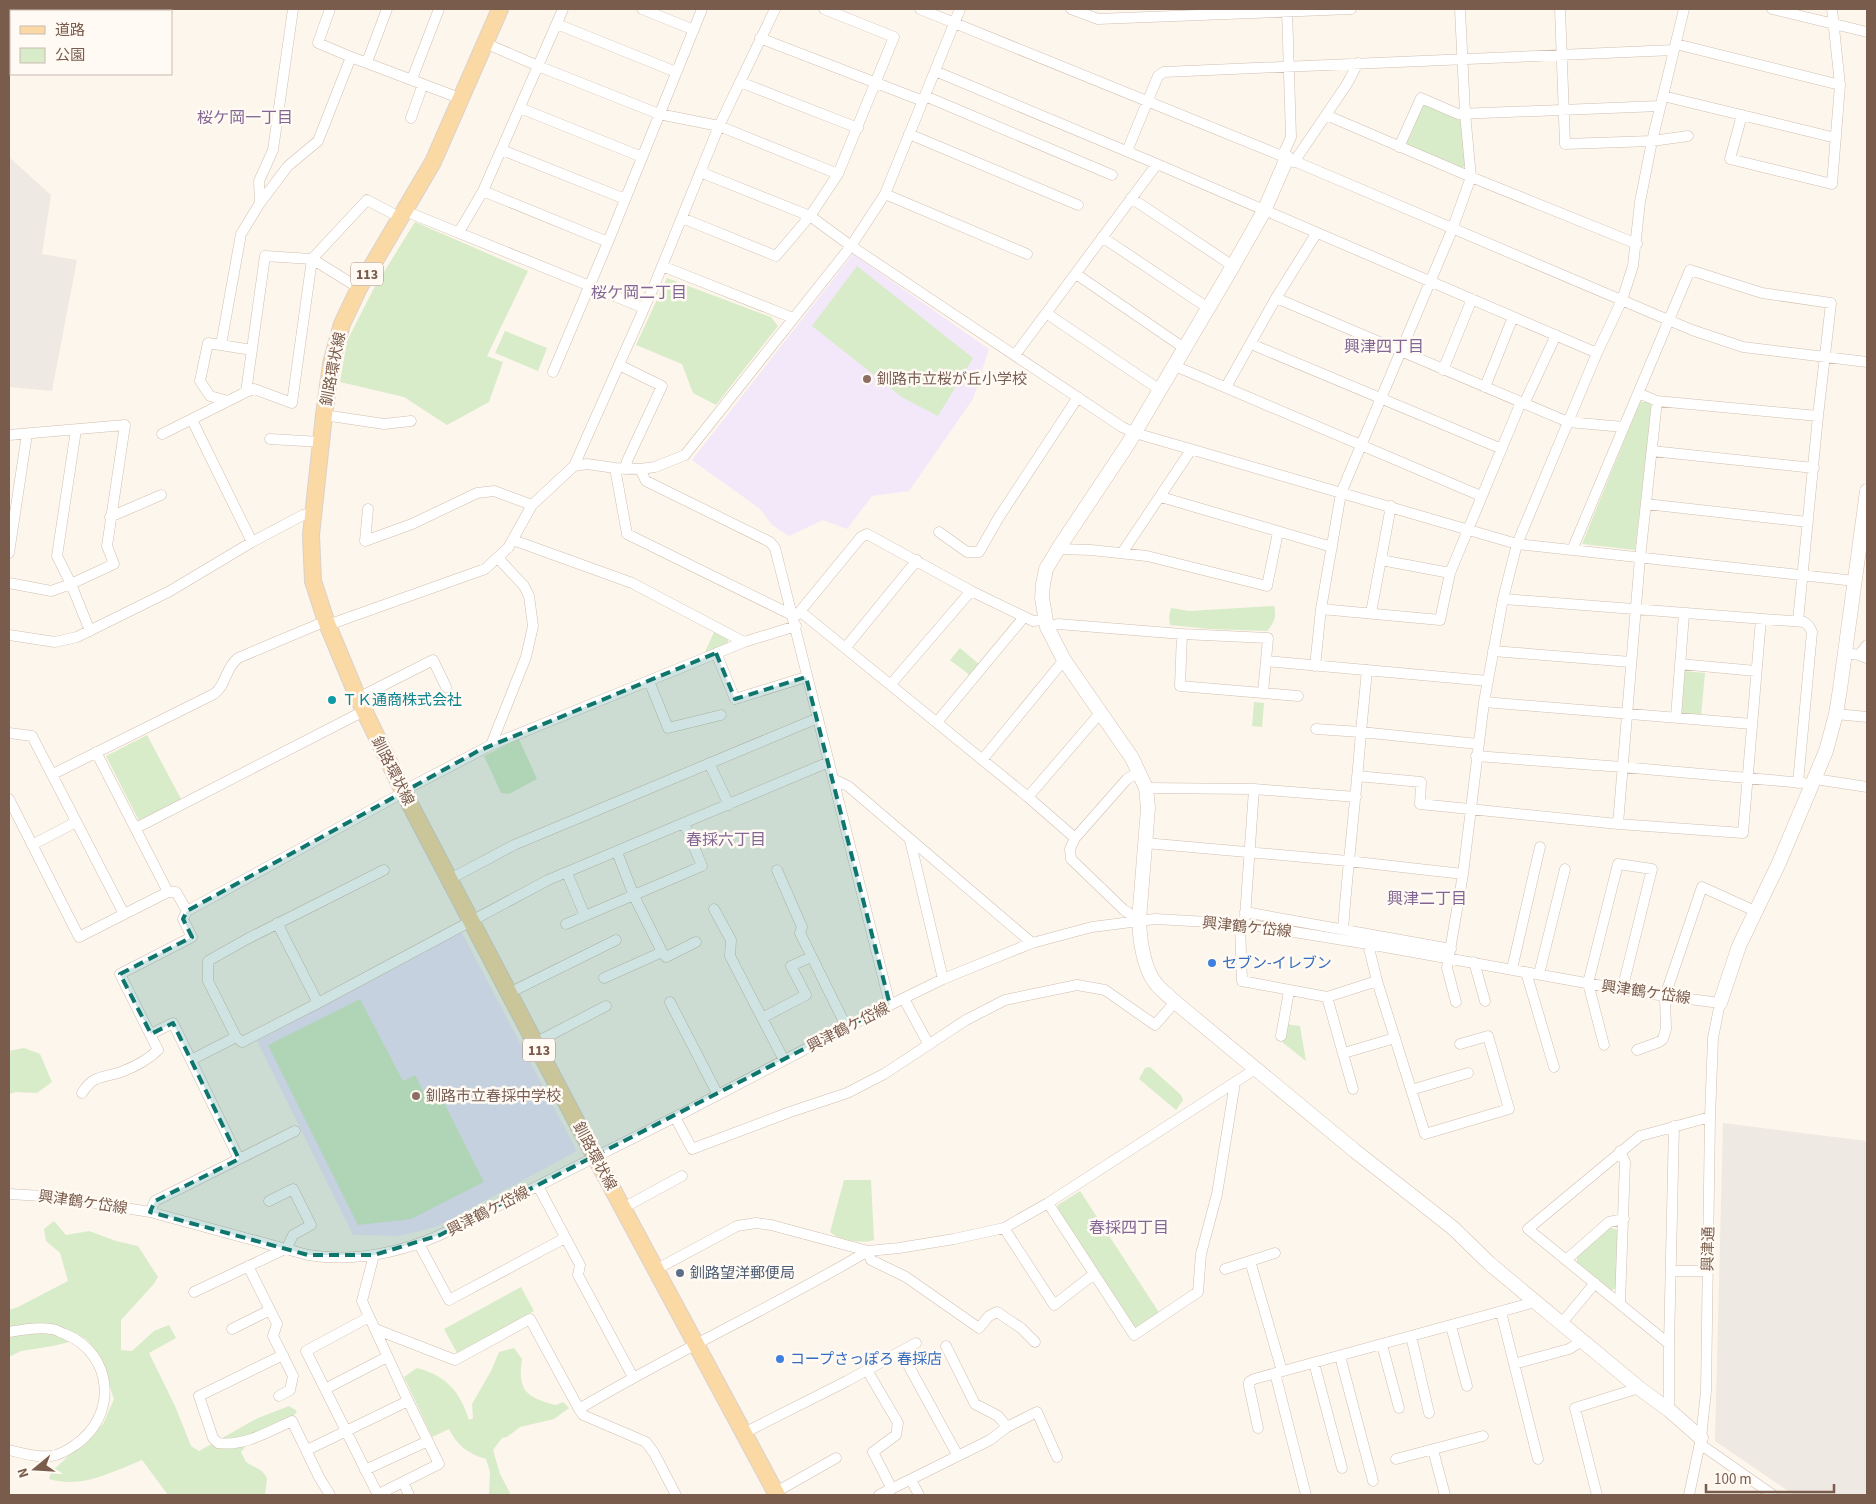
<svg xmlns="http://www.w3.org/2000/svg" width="1876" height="1504" viewBox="0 0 1876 1504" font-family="'Source Sans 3','Noto Sans JP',sans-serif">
  <rect width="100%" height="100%" fill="#fdf6ec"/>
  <path fill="#efe9e4" d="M9 157 51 195 42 254 77 260 52 391 9 387Z
    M1723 1123 1867 1141V1495H1794L1715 1441Z"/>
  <path fill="#f3e8fa" d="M853 254 989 349 973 399 909 491 872 496 847 529 823 520 789 536 772 525 760 509 692 460Z
    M461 931 577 1151 436 1227 399 1236 353 1235 257 1041Z"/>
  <path fill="#d8ecc9" d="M1423 103 1463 122 1466 165 1461 169 1405 145Z
    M415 222 528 271 487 356 503 362 489 402 447 425 404 397 340 382 347 341 374 288Z
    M857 266 973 358 938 416 903 398 812 326Z
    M667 278 771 317 778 326 716 405 693 393 682 364 636 345Z
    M505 331 547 348 538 371 495 353Z
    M1640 402H1646L1652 405 1635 550 1582 544Z
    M1274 606C1277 617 1274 623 1267 631L1210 629 1170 625 1169 617 1171 608 1189 611Z
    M714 632 728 639V645L708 654 705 652Z
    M960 648 980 665 971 676 950 660Z
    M1683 671 1705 673 1701 716 1680 714Z
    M1254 702 1264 703 1262 727 1252 726Z
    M147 735 181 799 139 821 106 756Z
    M519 739 537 779 509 794 501 793 484 756Z
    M360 999 403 1081 415 1075 429 1102 440 1095 484 1182 411 1219 358 1225 268 1045Z
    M1286 1024 1300 1026 1306 1061 1282 1042Z
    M24 1048 40 1054 52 1082 37 1093 16 1092 9 1094V1051Z
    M1150 1067 1181 1095 1183 1100 1176 1110 1139 1079 1145 1068Z
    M844 1180H871L874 1240C863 1244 838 1240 830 1232Z
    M1080 1191 1160 1314 1139 1328 1134 1327 1058 1210V1205Z
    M54 1221 66 1235 89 1231 116 1241 138 1246 158 1277 153 1285 121 1320V1350L132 1351 154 1331 169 1325 176 1338 149 1353 175 1406 191 1446 199 1451 258 1418 289 1406 297 1411 293 1417 258 1431 241 1452 246 1462 262 1471 267 1478 265 1495H168L142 1460C112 1472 82 1489 49 1479L51 1472 103 1424 114 1399 99 1354 85 1338 53 1346 21 1351 9 1357V1310L18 1307 68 1281 60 1253 46 1241 44 1229Z
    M1610 1227 1619 1231 1617 1287 1611 1291 1577 1263V1257Z
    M521 1287 534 1311 457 1353 444 1329Z
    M514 1348 522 1359C517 1391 527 1398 556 1405L563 1402 569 1408 554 1419 520 1427 507 1437 502 1438 493 1450 500 1474 511 1495H489L490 1472 486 1459C468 1454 457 1445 449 1429L432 1437 404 1377 417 1368C447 1376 460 1392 469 1420L473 1418 472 1404 491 1371 499 1352Z"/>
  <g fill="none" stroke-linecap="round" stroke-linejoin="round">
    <defs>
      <path id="street" d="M330 9 318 43 351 57 462 99
        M642 9 694 30
        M920 9 1287 158 1692 330 1743 347 1867 362
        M1071 9 1098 19 1351 9
        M1560 9 1565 144 1652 141 1688 136
        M1772 9 1867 32
        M557 24 676 72
        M9 36 11 44
        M760 38 923 101
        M485 43 538 66 659 114 719 126 838 174
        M1676 44 1840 85
        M367 62 387 9
        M935 71 1157 164 1597 353
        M412 79 439 9
        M740 82 858 128
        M925 96 1112 175
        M1663 96 1836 138
        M520 108 642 157
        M1326 115 1471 177 1637 244
        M1742 115 1730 159 1832 184 1840 85 1832 9
        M411 118 423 84
        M909 134 1078 205
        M1399 147 1421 98 1458 114 1660 106
        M502 150 625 199
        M1127 151 1158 76 1164 72 1674 50
        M1282 157 1291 137 1287 9
        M1294 162 1347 84 1358 63
        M700 172 810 216 851 246 1122 427 1135 433 1517 544 1855 581
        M483 191 608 242
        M885 194 1027 254
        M1131 198 1233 266
        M260 203 259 181 273 150 293 9
        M405 211 644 308
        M682 218 776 256 810 216 838 174 894 37 824 9
        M459 232 483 191 563 9
        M1102 237 1208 308
        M662 266 793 318
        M1076 274 1184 348
        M359 288 312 259 292 403 254 389 246 392 265 256 312 259 367 200 401 218
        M1276 298 1568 422 1624 427
        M1046 313 1160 390
        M1251 344 1502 449
        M221 345 241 234 260 203 288 166 318 141 351 57
        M1015 355 1157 164
        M619 365 662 386 627 461 626 469
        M1175 366 1481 496
        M1443 370 1472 299
        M553 372 608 242 702 9
        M1226 387 1276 298 1316 234
        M1485 387 1513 317
        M246 392 228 401 210 396 200 381 208 343 252 350
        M1638 393 1657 401 1818 416
        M1524 404 1556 335
        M324 415 384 424 411 421
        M192 420 252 542
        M76 430 57 556 71 584 90 631
        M162 434 228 401
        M9 435 125 425 107 546 114 564 71 584 51 591 9 583
        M270 439 321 442
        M1652 451 1814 468
        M574 466 654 286 719 126 775 9
        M615 468 627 534 792 615
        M640 469 646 481 770 542 775 548 890 1005
        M1161 497 1332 547
        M1646 504 1808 522
        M368 509 365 541 412 524 477 493 494 491 532 505
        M110 517 161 495
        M939 532 967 552H979L999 517 1078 397
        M513 540 632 583 744 642
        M1058 549 1091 550 1147 556 1267 586 1278 532
        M1572 550 1690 270 1762 293 1831 303 1818 416 1798 621
        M9 553 27 434
        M1122 553 1191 450
        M1381 560 1450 573
        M1503 599 1804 622 1809 626 1812 632 1798 783
        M1321 609 1440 620 1450 573 1521 402
        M801 612 1028 797 1075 838
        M1371 613 1391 506
        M797 615 861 537 867 534 971 591 1033 621 1044 620
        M328 625 485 569 508 548 532 505 574 466 587 464 615 468 640 469 655 467 685 455 851 246 885 194 960 9
        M1047 627 1058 624 1182 634 1268 638 1263 693
        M1182 634 1180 686 1298 696
        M9 635 55 642 77 637 170 591 252 542 303 515 314 513
        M846 647 917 560
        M1493 651 1631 662
        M716 653 735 699 806 677
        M1845 653 1859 655 1867 658
        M1859 655 1867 645
        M1266 661 1488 681
        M1680 664 1756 671
        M1315 666 1321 609 1341 493 1452 230 1471 177 1465 113 1460 9
        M649 681 668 728 721 715
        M891 684 971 591
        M358 698 433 660 446 687
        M1484 702 1752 724
        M1836 714 1867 717
        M1676 717 1684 614
        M937 722 1024 617
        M1316 729 1361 732 1367 670
        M9 733 32 736 124 914
        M491 745 526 657 533 626 529 596 524 586 498 558
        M96 752 168 892H176L187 911 395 797 403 791 491 745 744 642 796 626
        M1476 756 1622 767 1804 783
        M982 760 1064 660
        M709 763 729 805
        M53 774 214 694C227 684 224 670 238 658L326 621
        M1357 776 1421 782 1420 804 1618 824 1743 833 1761 619
        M1815 779 1867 787
        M835 780 848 786 1032 943
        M1146 788 1254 789 1356 797
        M1028 797 1101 712
        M9 799 79 937 168 892
        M1618 824 1640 558 1657 401
        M136 828 364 711
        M910 840 943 979
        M1145 843 1348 861 1463 874
        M32 845 76 822
        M617 852 634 896 662 952
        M777 870 802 927 800 933 847 1028
        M567 873 585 916
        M450 879 514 845 818 718
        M714 909 731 940 730 956 762 1018 806 995 791 966 811 957
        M1245 912 1451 949
        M1245 917 1254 789
        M1139 920 1124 910 1071 859 1070 849 1075 838 1127 779 1140 772
        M277 923 318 1003
        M566 924 702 866 684 823
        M1240 924 1242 981 1327 997 1377 981
        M1343 929C1348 863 1356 798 1361 732L1478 744
        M1368 944 1377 981 1425 1134 1509 1109 1488 1036 1460 1044
        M1474 962 1485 1001
        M1512 969 1540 847
        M1526 972 1554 1067
        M1539 974 1565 869
        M604 978 662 952 666 957 696 942
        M509 993 616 940
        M1327 997 1353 1089
        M904 999 929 1045
        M670 1002 718 1095
        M1456 1002 1447 968 1463 874 1484 702 1503 599 1517 544 1597 353 1622 300 1633 266 1640 202 1652 141 1684 9
        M762 1018 784 1060
        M151 1034 173 1023 239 1159
        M1281 1036 1289 991
        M236 1037 208 981V961L247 939 384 870
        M535 1043 606 1006
        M1604 1045 1588 983 1618 864 1652 869 1622 990
        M1637 1050 1659 1042 1663 1039 1666 1029 1665 996 1702 887 1755 911
        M1344 1053 1395 1038
        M191 1060 236 1037 242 1042 318 1003 548 880 829 762
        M1411 1090 1468 1073
        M82 1093C94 1074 103 1078 121 1072 134 1067 149 1059 158 1050L120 974 192 937 183 919 187 911
        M675 1117 692 1149 790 1112 847 1093 884 1074 966 1020 1005 1000 1077 985 1105 990 1155 1025 1175 1002
        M1620 1151 1625 1162 1620 1303
        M538 1186 580 1265 578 1275 633 1377
        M9 1194 59 1197 150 1212 308 1255C353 1262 399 1253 440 1235L685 1112 890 1005 943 979 1032 943 1092 927 1155 919 1245 924 1368 944 1636 992 1720 1003 1713 1038 1710 1117 1706 1391 1701 1438 1689 1495
        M1048 1203 1134 1335 1198 1292 1201 1254 1217 1194 1235 1083
        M623 1208 682 1176
        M150 1212 155 1201 295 1131
        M1004 1228 1054 1305 1094 1274
        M419 1244 449 1300 565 1238
        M374 1255 362 1301 408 1401 439 1464 377 1495
        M1566 1260 1609 1222 1624 1219
        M1250 1261 1282 1371
        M248 1266 277 1324 273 1336 293 1376 290 1390 279 1396
        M657 1269 737 1226 756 1223 771 1225 868 1251 899 1248 954 1239 1004 1228 1048 1203 1257 1068
        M1225 1269 1275 1253
        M1671 1271H1708
        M194 1292 287 1248 293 1235 311 1225 293 1189 269 1201
        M1501 1312 1538 1459
        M1561 1324 1595 1283
        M1451 1326 1467 1386
        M232 1329 270 1310
        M375 1329 455 1360 530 1319 579 1409C673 1353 773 1307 868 1251L871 1260 906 1277 979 1328 989 1316 997 1312 1021 1328 1035 1342
        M9 1332C19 1330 40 1327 51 1329 56 1329 61 1333 65 1334 114 1354 118 1416 75 1445 68 1450 60 1455 51 1456 37 1458 22 1453 9 1450
        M1411 1336 1429 1413
        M1669 1344 1674 1126
        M1382 1345 1399 1408
        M946 1346 975 1404 998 1416 1007 1427
        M901 1352 958 1456
        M283 1355 199 1396 213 1438 218 1443C243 1447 270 1431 292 1421L319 1477 330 1495
        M1340 1356 1373 1481
        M1314 1363 1342 1468
        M1514 1364 1569 1349 1582 1341
        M867 1370 898 1423 896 1435 873 1452 892 1489
        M1275 1373 1306 1495
        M325 1389 306 1351 369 1317
        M579 1409 583 1415 646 1442 654 1453 676 1495
        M1669 1410V1344L1528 1229 1640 1136 1710 1117
        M1258 1428 1249 1386V1382L1254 1379 1535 1302
        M744 1433 847 1381 916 1343
        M1700 1444 1773 1495
        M307 1450 408 1401
        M1433 1450 1445 1495
        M1396 1459 1483 1436
        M365 1470 428 1441
        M911 1480 919 1495
        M403 1482 409 1495
        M776 1492 836 1458
        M378 1495 325 1389 387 1357
        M879 1495 990 1440 1007 1427 1037 1412 1057 1457
        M1597 1495 1575 1408 1639 1388"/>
      <path id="secondary" d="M1287 158 1264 211 1233 266 1128 444 1058 549 1046 569 1043 584 1042 598 1047 627 1064 660 1132 758 1146 788 1148 808 1139 920C1140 941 1143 969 1157 985 1162 991 1169 996 1175 1002L1355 1151 1453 1228 1490 1264 1639 1388 1669 1410 1701 1438
        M1720 1003 1739 946 1779 863 1826 751 1836 714 1840 689 1867 491"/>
      <path id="primary" d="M500 9 433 162 359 288 342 324 331 364 324 415 311 535 313 581 326 621 358 698 403 791 585 1138 777 1495"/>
    </defs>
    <use href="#street" stroke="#d1beb0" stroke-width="11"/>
    <use href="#secondary" stroke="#d6c0b0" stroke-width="15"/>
    <use href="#primary" stroke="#dad1cd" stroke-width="18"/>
    <use href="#street" stroke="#fff" stroke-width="10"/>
    <use href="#secondary" stroke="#fff" stroke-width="14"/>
    <use href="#primary" stroke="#fbd9a5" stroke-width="16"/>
  </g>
  <path fill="#0f766e" fill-opacity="0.2" stroke="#0f766e" stroke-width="4" stroke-dasharray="10 6" stroke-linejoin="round" d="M716 653 735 699 806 677 890 1005 440 1235 374 1255H308L150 1212 155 1201 239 1159 173 1023 151 1034 120 974 192 937 183 919 187 911 478 751Z"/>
  <g fill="#8d6e63" stroke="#fffaf3" stroke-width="2">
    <circle cx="867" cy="379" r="5"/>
    <circle cx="416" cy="1096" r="5"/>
  </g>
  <circle fill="#0f9aa8" stroke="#fffaf3" stroke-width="2" cx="332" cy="700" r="5"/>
  <g fill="#3f7fe0" stroke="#fffaf3" stroke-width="2">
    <circle cx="1212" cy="963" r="5"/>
    <circle cx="780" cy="1359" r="5"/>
  </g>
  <circle fill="#5c6f8a" stroke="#fffaf3" stroke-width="2" cx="680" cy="1273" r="5"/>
  <g text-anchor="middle" stroke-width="5" stroke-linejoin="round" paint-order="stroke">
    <g fill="#fffaf3" stroke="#a28b7f" stroke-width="1">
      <rect x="351" y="262.5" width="32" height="23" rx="4"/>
      <rect x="523" y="1038.5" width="32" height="23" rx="4"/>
    </g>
    <g font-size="14" font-weight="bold" fill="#7a5c4d">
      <text x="367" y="279">113</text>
      <text x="539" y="1055">113</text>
    </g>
    <g font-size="15" fill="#7a5c4d" stroke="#fffaf3">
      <text transform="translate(333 369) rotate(-79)" y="5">釧路環状線</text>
      <text transform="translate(393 771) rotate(63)" y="5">釧路環状線</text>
      <text transform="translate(1247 927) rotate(6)" y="5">興津鶴ケ岱線</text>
      <text transform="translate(1646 992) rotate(8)" y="5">興津鶴ケ岱線</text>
      <text transform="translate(848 1027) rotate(-27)" y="5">興津鶴ケ岱線</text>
      <text transform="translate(595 1156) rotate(62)" y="5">釧路環状線</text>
      <text transform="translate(83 1202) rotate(8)" y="5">興津鶴ケ岱線</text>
      <text transform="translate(488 1211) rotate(-27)" y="5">興津鶴ケ岱線</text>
      <text transform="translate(1708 1249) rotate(-89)" y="5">興津通</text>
    </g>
    <g font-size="15" fill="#785e54" stroke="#fffaf3" text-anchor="start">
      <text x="877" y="384">釧路市立桜が丘小学校</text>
      <text x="426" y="1101">釧路市立春採中学校</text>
    </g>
    <g font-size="15" fill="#0d838f" stroke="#fffaf3" text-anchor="start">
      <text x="342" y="705">ＴＫ通商株式会社</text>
    </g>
    <g font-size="15" fill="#366cbe" stroke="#fffaf3" text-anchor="start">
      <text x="1222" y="968">セブン-イレブン</text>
      <text x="790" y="1364">コープさっぽろ 春採店</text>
    </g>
    <g font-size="15" fill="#4e5e75" stroke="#fffaf3" text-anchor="start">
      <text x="690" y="1278">釧路望洋郵便局</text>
    </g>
    <g font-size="16" fill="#846695" stroke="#fffaf3">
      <text x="245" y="123">桜ケ岡一丁目</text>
      <text x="639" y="298">桜ケ岡二丁目</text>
      <text x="1384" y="352">興津四丁目</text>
      <text x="726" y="845">春採六丁目</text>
      <text x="1427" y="904">興津二丁目</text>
      <text x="1129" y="1233">春採四丁目</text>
    </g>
  </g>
  <rect width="1876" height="1504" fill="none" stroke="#7a5c4d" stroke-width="20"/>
  <rect x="10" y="10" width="162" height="65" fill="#fffaf3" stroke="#cabbb1"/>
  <rect x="20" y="26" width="25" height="8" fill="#fbd9a5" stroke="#cabbb1"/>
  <text x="55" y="35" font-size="15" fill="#7a5c4d">道路</text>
  <rect x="20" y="48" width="25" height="15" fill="#d8ecc9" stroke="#cabbb1"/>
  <text x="55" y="60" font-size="15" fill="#7a5c4d">公園</text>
  <g transform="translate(35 1469) rotate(252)" stroke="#fffaf3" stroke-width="4" paint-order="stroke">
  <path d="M0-4L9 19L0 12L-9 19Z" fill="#7a5c4d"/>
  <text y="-8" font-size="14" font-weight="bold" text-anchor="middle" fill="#7a5c4d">N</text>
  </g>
  <path d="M1706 1484v8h128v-8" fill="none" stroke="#7a5c4d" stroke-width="2.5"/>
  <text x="1714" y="1484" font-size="15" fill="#7a5c4d" stroke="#fffaf3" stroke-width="4" paint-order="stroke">100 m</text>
</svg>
